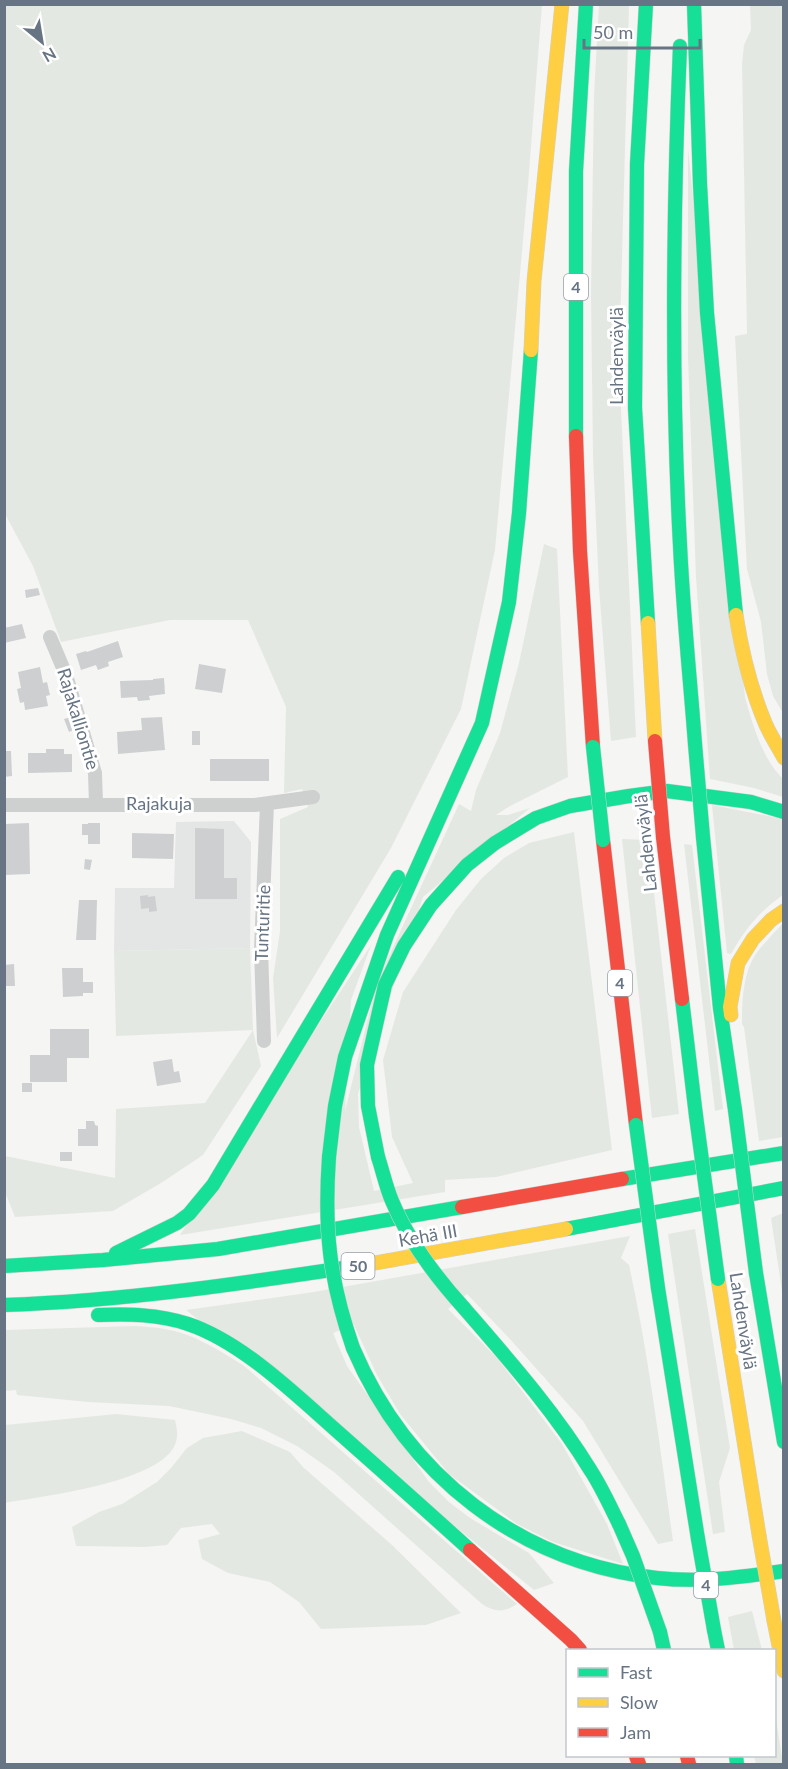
<svg xmlns="http://www.w3.org/2000/svg" width="788" height="1769" viewBox="0 0 788 1769" font-family="Lato,sans-serif">
  <rect width="100%" height="100%" fill="#f5f5f4"/>
  <path fill="#e4e5e5" d="M234 821 251 842 250 948 114 951 115 888H174L176 822Z"/>
  <path fill="#e4e8e2" d="M4 5H542L528 185 495 550 461 709 391 848 277 1038 273 978 280 931V819L308 807 302 789 284 793 286 707 248 620H170L61 642 33 566 5 514Z
    M599 5H629L619 365 636 737 611 741 599 588 593 457 591 294 594 95Z
    M750 5H784L783 713 773 696 767 674 761 622 747 569 735 336 747 334 742 64 744 45 751 30Z
    M688 149 745 697C753 726 762 758 783 779V797L754 788 710 779 696 577 688 357Z
    M544 544 557 549 568 777 510 806 496 815H508L530 808 423 897 358 1094 359 1127 374 1191 413 1183 392 1137 383 1060 403 992 456 910 481 879 504 858 529 843 574 832 612 1150 496 1177 445 1180V1192L180 1235 371 945 351 1000 345 1111 377 982 459 804 471 811 476 790 500 733 519 663Z
    M712 805 783 819V895C759 912 746 928 731 954L727 953Z
    M622 839 648 840 679 1114 652 1118Z
    M684 844 692 845 723 1109 715 1111Z
    M783 923V1137L759 1141 744 1027 742 1024C742 1001 743 970 758 951 766 941 775 932 783 923Z
    M250 948 253 1030 261 1066 203 1155 161 1183 113 1211 15 1217 5 1192V1156L115 1178 116 1109 205 1103 253 1030 116 1036 114 951Z
    M783 1213V1297L771 1218Z
    M695 1229 730 1448 719 1482 725 1532 713 1534 668 1234Z
    M630 1236 621 1258 629 1265C649 1356 660 1448 673 1541L658 1544 583 1421 509 1338 467 1294 448 1309 498 1359 562 1444 607 1524 623 1564 553 1542 517 1524 449 1474 400 1414 377 1375 354 1325 333 1333 347 1366 429 1482 449 1502 470 1518 529 1553 554 1583 534 1590 186 1310 314 1292Z
    M136 1326C145 1327 155 1327 164 1329 193 1333 218 1350 243 1365L517 1604C504 1613 494 1612 482 1604L334 1472 297 1446 261 1428 231 1419 169 1406 88 1402 17 1395 16 1390 5 1391 4 1330Z
    M116 1414 175 1420C177 1429 179 1437 174 1447 154 1483 44 1496 5 1503V1425Z
    M242 1431 290 1452 303 1467 392 1545 461 1613 426 1625 321 1629 299 1602 270 1582 228 1573 202 1559 198 1540 220 1534 212 1524 181 1528 167 1545 145 1547 76 1546 72 1527 99 1512 122 1504 157 1482 171 1468 187 1448 203 1438Z
    M752 1611 762 1650H734L728 1617Z
    M775 1713 783 1764H756L754 1756H774Z"/>
  <path fill="#cdcfd0" d="M38 588 40 595 26 598 25 590Z
    M22 624 26 638 4 643V628Z
    M118 641 123 657 108 662 109 666 98 670 96 665 81 670 76 654 86 651 87 652Z
    M199 664 226 669 222 693 195 689Z
    M40 667 43 683 47 682 50 695 46 696 48 706 25 710 24 702 20 703 17 689 21 688 18 672Z
    M164 678 165 694 149 696 150 700 138 701 137 697 121 698 120 681 153 680V679Z
    M71 717 76 729 69 732 64 719Z
    M162 717 165 750 118 754 117 732 142 730 141 718Z
    M192 731H200V745H192Z
    M46 749H64V754H72V772L28 773V753H46Z
    M4 751H11L12 776 4 777Z
    M210 759H269V781H210Z
    M29 823 30 874 4 875V824Z
    M88 823H100V844H88V835H82V824H88Z
    M195 828 224 829V878H237V899H195Z
    M132 833 174 834 173 859 132 858Z
    M85 859 92 860 90 870 84 869Z
    M148 895V897L155 896 157 911 149 912V908L141 909 140 896Z
    M79 900H97L96 940H76Z
    M14 964 15 986H4V965Z
    M62 968H83V982H93V993H83V996L63 997Z
    M50 1029H89V1058H67V1082H30V1055H50Z
    M172 1059 174 1072 179 1071 181 1082 157 1086 153 1062Z
    M22 1083H32V1092H22Z
    M86 1121H94L95 1125 98 1126V1146H78V1129H86Z
    M60 1152H72V1161H60Z"/>
  <g fill="none" stroke-linecap="round" stroke-linejoin="round">
    <defs>
      <path id="fast" d="M646 4 637 164 635 408 648 623
        M694 4 700 184 707 313 736 615
        M680 46C673 212 671 379 680 545 683 611 690 678 695 744
        M576 436V171L586 4
        M703 837 720 1008 735 1110
        M682 999 696 1116
        M329 1157 335 1106 345 1057 387 935 482 723 509 602 519 513 531 350
        M378 1157 368 1106 367 1065 385 985 404 946 431 905 467 865 495 843 536 818 570 806 629 796 667 791 751 802 784 812
        M622 1179 784 1153
        M566 1229 784 1188
        M116 1253 177 1223 189 1214 213 1185 398 877
        M4 1266 103 1260 218 1249 462 1207
        M756 1273 784 1442
        M658 1288 698 1539
        M4 1305C125 1301 245 1283 364 1265
        M464 1308C509 1360 555 1412 591 1471 602 1488 610 1506 619 1524
        M98 1315C129 1314 158 1314 188 1324 242 1342 295 1394 338 1432 382 1471 426 1510 470 1550
        M353 1348C407 1475 519 1563 657 1578 699 1583 742 1577 784 1571
        M714 1630 718 1650
        M660 1632 664 1650
        M736 1756 737 1764"/>
      <path id="slow" d="M531 350 534 281 562 4
        M736 615C742 653 751 690 766 725 771 736 778 747 784 758
        M648 623 655 741
        M731 1015 730 1007 738 963 753 939 771 920 784 911
        M364 1265 566 1229
        M718 1279 759 1535
        M774 1621 784 1671"/>
      <path id="jam" d="M576 436 580 551 593 747
        M663 837 682 999
        M603 840 636 1125
        M462 1207 622 1179
        M470 1550 571 1640 580 1650
        M636 1756 639 1764
        M687 1756 689 1764"/>
    </defs>
    <use href="#fast" stroke="#d1d1d2" stroke-width="15"/>
    <use href="#slow" stroke="#d1d1d2" stroke-width="15"/>
    <use href="#jam" stroke="#d1d1d2" stroke-width="15"/>
    <path stroke="#cecfcf" stroke-width="14" d="M50 637 66 675 95 773 96 804
      M4 805H255L313 797
      M264 1041 261 949 267 804"/>
    <use href="#fast" stroke="#16e098" stroke-width="14"/>
    <use href="#slow" stroke="#ffcf43" stroke-width="14"/>
    <use href="#jam" stroke="#f24e42" stroke-width="14"/>
    <defs>
      <path id="fast-bridge" d="M695 744 703 837
        M593 747 603 840
        M735 1110 756 1273
        M696 1116 718 1279
        M636 1125 658 1288
        M329 1157C324 1229 329 1279 353 1348
        M378 1157C383 1172 386 1187 392 1201 409 1242 435 1276 464 1308
        M619 1524 633 1556 660 1632
        M698 1539 714 1630"/>
      <path id="slow-bridge" d="M759 1535 774 1621"/>
      <path id="jam-bridge" d="M655 741 663 837"/>
    </defs>
    <use href="#fast-bridge" stroke="#d1d1d2" stroke-width="15" stroke-linecap="butt"/>
    <use href="#slow-bridge" stroke="#d1d1d2" stroke-width="15" stroke-linecap="butt"/>
    <use href="#jam-bridge" stroke="#d1d1d2" stroke-width="15" stroke-linecap="butt"/>
    <use href="#fast-bridge" stroke="#16e098" stroke-width="14"/>
    <use href="#slow-bridge" stroke="#ffcf43" stroke-width="14"/>
    <use href="#jam-bridge" stroke="#f24e42" stroke-width="14"/>
  </g>
  <g text-anchor="middle" stroke-width="6" stroke-linejoin="round" paint-order="stroke">
    <g fill="#fff" stroke="#959ea8" stroke-width="1.5">
      <rect x="564" y="274" width="24" height="26" rx="4.5"/>
      <rect x="608" y="970" width="24" height="26" rx="4.5"/>
      <rect x="341.5" y="1253" width="33" height="26" rx="4.5"/>
      <rect x="694" y="1572" width="24" height="26" rx="4.5"/>
    </g>
    <g font-size="16" font-weight="bold" fill="#677483">
      <text x="576" y="293">4</text>
      <text x="620" y="989">4</text>
      <text x="358" y="1272">50</text>
      <text x="706" y="1591">4</text>
    </g>
    <g font-size="18" fill="#677483" stroke="#fff">
      <text transform="translate(617 356) rotate(-90)" y="6">Lahdenväylä</text>
      <text transform="translate(78 719) rotate(73)" y="6">Rajakalliontie</text>
      <text x="159" y="810">Rajakuja</text>
      <text transform="translate(646 843) rotate(-96)" y="6">Lahdenväylä</text>
      <text transform="translate(263 923) rotate(-88)" y="6">Tunturitie</text>
      <text transform="translate(428 1236) rotate(-10)" y="6">Kehä III</text>
      <text transform="translate(743 1321) rotate(81)" y="6">Lahdenväylä</text>
    </g>
  </g>
  <rect width="788" height="1769" fill="none" stroke="#677483" stroke-width="12"/>
  <rect x="566" y="1649" width="210" height="108" fill="#ffffff" stroke="#c2c7cd" stroke-width="1.5"/>
  <rect x="578" y="1668" width="30" height="9" fill="#16e098" stroke="#c2c7cd" stroke-width="1.5"/>
  <text x="620" y="1679" font-size="18" fill="#677483">Fast</text>
  <rect x="578" y="1698" width="30" height="9" fill="#ffcf43" stroke="#c2c7cd" stroke-width="1.5"/>
  <text x="620" y="1709" font-size="18" fill="#677483">Slow</text>
  <rect x="578" y="1728" width="30" height="9" fill="#f24e42" stroke="#c2c7cd" stroke-width="1.5"/>
  <text x="620" y="1739" font-size="18" fill="#677483">Jam</text>
  <g transform="translate(42 42) rotate(150)" stroke="#ffffff" stroke-width="4.5" paint-order="stroke">
  <path d="M0-4.5L10 22L0 15L-10 22Z" fill="#677483"/>
  <text y="-9" font-size="16" font-weight="bold" text-anchor="middle" fill="#677483">N</text>
  </g>
  <path d="M584 39v9h116v-9" fill="none" stroke="#677483" stroke-width="3"/>
  <text x="593" y="39" font-size="18" fill="#677483" stroke="#ffffff" stroke-width="4.5" paint-order="stroke">50 m</text>
</svg>
